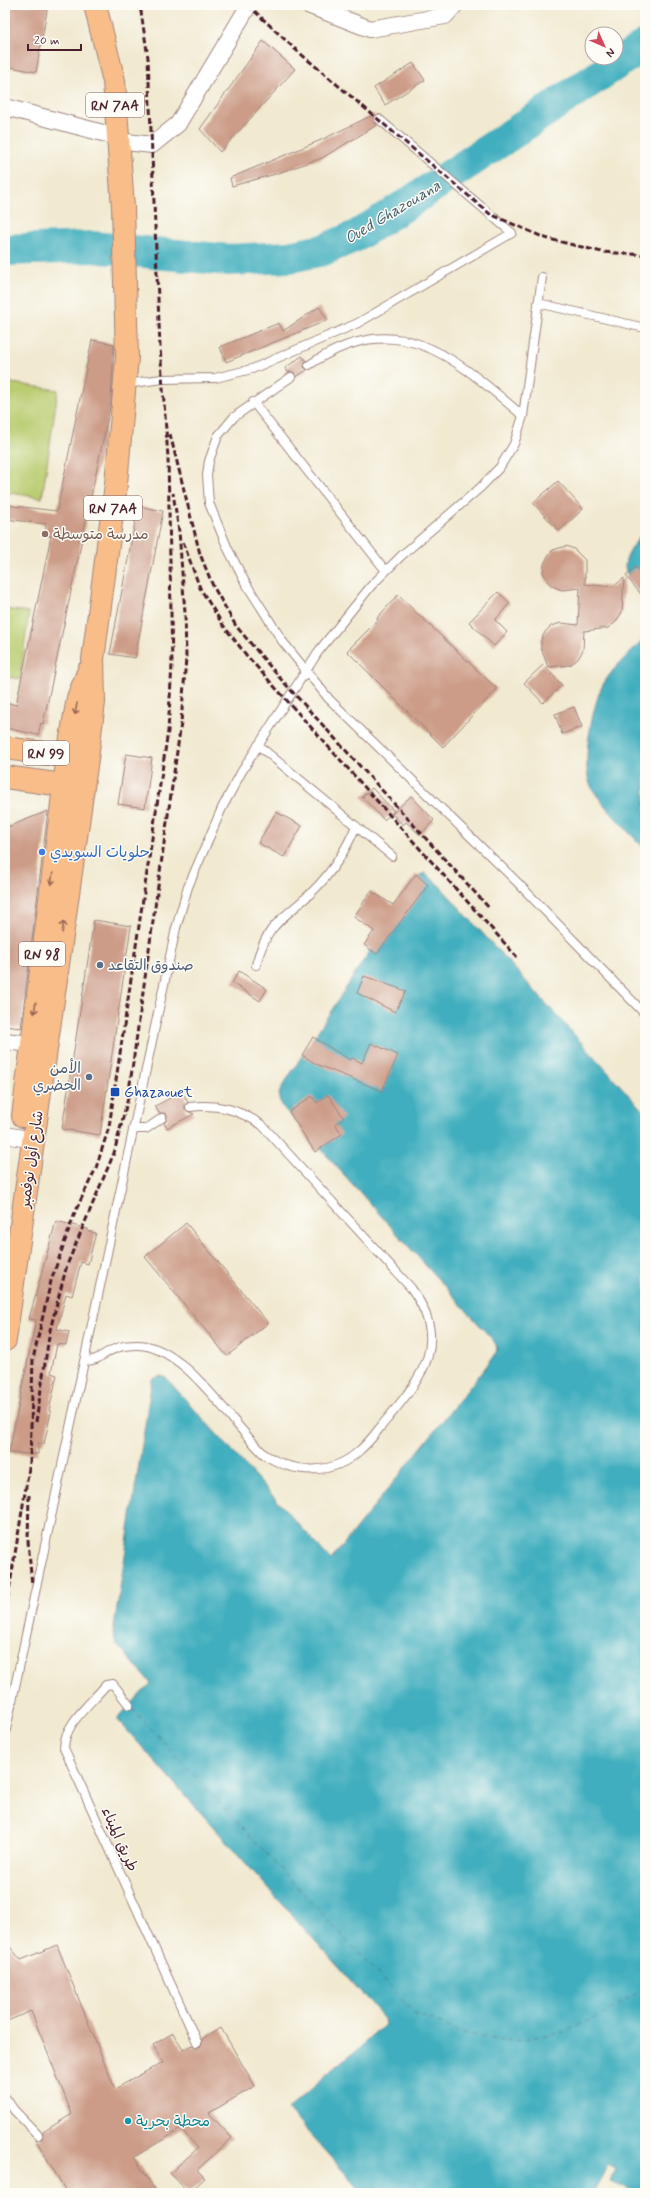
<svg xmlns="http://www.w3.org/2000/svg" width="650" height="2198" viewBox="0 0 650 2198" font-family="Mynerve,'Playpen Sans Arabic',sans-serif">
  <rect width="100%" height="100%" fill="#fdfcf7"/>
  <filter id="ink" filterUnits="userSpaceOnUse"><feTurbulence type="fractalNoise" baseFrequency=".025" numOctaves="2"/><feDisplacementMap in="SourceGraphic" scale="8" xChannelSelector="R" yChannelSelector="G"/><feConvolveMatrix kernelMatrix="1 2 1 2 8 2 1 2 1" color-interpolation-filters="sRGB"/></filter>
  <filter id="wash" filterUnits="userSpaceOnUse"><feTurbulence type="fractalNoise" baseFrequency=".012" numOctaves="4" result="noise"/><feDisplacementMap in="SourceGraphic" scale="16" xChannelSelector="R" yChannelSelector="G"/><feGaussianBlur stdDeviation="0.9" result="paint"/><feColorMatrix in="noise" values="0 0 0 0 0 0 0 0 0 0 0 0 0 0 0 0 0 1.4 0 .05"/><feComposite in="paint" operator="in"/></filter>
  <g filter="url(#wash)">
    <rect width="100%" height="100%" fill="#f1e9d0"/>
    <path fill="#b9cc6f" stroke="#82764d" d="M5 382 58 390 42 498 5 492Z
      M5 609 29 612 20 679 5 677Z"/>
    <path fill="#40aebe" stroke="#456674" d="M645 528V599C616 563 621 566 645 528Z
      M645 637V849C630 833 598 802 590 784 581 764 593 701 604 683 614 666 632 652 645 637Z
      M425 873 439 885 645 1113V2193H638L611 2181 616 2169 608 2165 594 2193H363L287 2109 385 2025 384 2018 117 1719 151 1683 117 1645 113 1634 152 1379 161 1376 166 1378 331 1560 493 1358C498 1350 498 1346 492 1339L282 1106 279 1094 282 1087 415 881 420 875Z"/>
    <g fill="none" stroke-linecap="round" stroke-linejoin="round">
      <path stroke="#40aebe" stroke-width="32" d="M5 250 92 247 229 260 289 257 323 250 356 236 407 204 645 45"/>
      <path stroke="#465f6d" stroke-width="1" stroke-dasharray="5 4" stroke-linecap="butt" d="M132 1708 414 2013 463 2033 512 2041 564 2032 607 2012 645 1988"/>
    </g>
    <g id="blocks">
      <path fill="#cc9c88" d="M5 5H48L36 72 5 66Z
        M263 41 295 69 220 152 200 129Z
        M413 63 425 80 385 105 374 88Z
        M375 114 374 120 377 125 322 158 272 175 232 186 230 178 321 140Z
        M319 307 328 320 226 362 220 347 279 323 283 331Z
        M92 340 114 344 111 402 43 724 41 723 38 735 5 728V702L16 705 51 536 45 535 46 524 5 519V505L57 511Z
        M302 356 306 361 304 367 307 370 296 377 294 372H288L285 368Z
        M558 481 583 509 559 531 533 503Z
        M138 506 163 511 135 658 110 654Z
        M566 546 574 549 585 560V584L613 587 624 578 622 612 616 622 608 628 584 631 583 650 578 659 570 665 548 667 541 648V640L545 632 551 626 561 623 578 625 580 588 562 590 552 586 547 581 543 572 544 564 548 556 553 550Z
        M636 567 645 578V599L626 576Z
        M498 592 510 603 495 620 507 632 494 646 469 622Z
        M398 595 497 689 443 747 347 651 378 620 377 618Z
        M543 665 562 685 543 703 524 683Z
        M574 707 582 727 562 734 555 714Z
        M126 754 152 758 145 808 118 804Z
        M372 788 394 811 384 820 362 797Z
        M411 796 434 820 420 835 406 822 403 825 392 814Z
        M48 811 21 1028 5 1026V828Z
        M276 812 302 826 284 857 258 843Z
        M416 874 428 885 377 954 364 945 374 931 354 917 371 891 393 905Z
        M94 920 131 926 100 1135 62 1129Z
        M239 971 267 989 260 1001 232 983Z
        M364 976 406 991 395 1012 357 993Z
        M313 1037 350 1060 352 1058 362 1063 371 1043 398 1055 382 1091 316 1064 302 1055Z
        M182 1092 188 1102 185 1105V1110L194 1114 167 1128 164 1123 167 1120V1115L164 1113H159L155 1106Z
        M328 1095 344 1118 335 1124 342 1134 315 1152 289 1112 312 1096 317 1103Z
        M56 1221 88 1229V1231L96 1233 88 1264 81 1262 72 1296 66 1294 57 1329 69 1332 66 1345 57 1344 51 1373 57 1375 49 1411 51 1412 44 1444 38 1443V1454L9 1453 36 1320 29 1319Z
        M186 1223 268 1323 227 1356 145 1257Z
        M5 1941 21 1960 57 1945 115 2089 163 2062 153 2045 173 2033 183 2050 192 2045 196 2047H200L202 2043V2039L221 2028 255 2086 209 2113 232 2138 197 2170 205 2178 189 2193 170 2173 198 2148 181 2129 134 2157 157 2193H67L36 2140 42 2139 43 2132 72 2114 31 2011 5 2022Z"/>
    </g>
  </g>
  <g filter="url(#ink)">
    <use href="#blocks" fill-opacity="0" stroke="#9e847e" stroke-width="1"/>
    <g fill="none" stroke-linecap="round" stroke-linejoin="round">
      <defs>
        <path id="lane" d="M538 303 645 328
          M309 365C399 305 454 357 523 416
          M291 377 234 417 218 436 209 461 207 475 209 503 228 549 245 582 283 642 329 699 515 880 645 1014
          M126 384 162 379 215 378 252 369 358 323 512 233 379 119
          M253 402 386 571
          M258 745 392 856
          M256 965C267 921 285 919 314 890 333 871 346 850 356 826
          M133 1129H146L162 1118
          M84 1361C101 1361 103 1352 117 1348 124 1345 131 1345 138 1345 186 1346 231 1424 265 1455 295 1474 333 1476 360 1450 371 1441 379 1428 388 1418 424 1375 450 1341 411 1288L262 1125C239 1110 218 1103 190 1107
          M129 1705 113 1684 106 1685C91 1703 64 1724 64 1748L197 2042
          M5 1734 176 928 188 887 222 808 242 771 318 652 371 586 401 556 481 487 500 467 514 444 523 416 542 277
          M5 2097 14 2110 38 2135"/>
        <path id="street" d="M308 5 370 29 445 16 455 5
          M5 107 118 137
          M118 141 152 145 178 124 249 5
          M5 1041 31 1044
          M5 1135 34 1140"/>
        <path id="primary" d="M5 748 82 758
          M5 777 77 787
          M23 1116 68 755 78 698 89 670
          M5 1340 87 759 94 702 93 659 116 484 127 357 123 207 114 81 95 5"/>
      </defs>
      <use href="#lane" stroke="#9e847e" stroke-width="10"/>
      <use href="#street" stroke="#9e847e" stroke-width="18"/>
      <use href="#primary" stroke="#9e847e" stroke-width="24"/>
      <use href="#lane" stroke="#fff" stroke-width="8"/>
      <use href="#street" stroke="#fff" stroke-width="16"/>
      <use href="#primary" stroke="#f9bd89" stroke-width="22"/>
      <path stroke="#4a1f2b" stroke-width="3" stroke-dasharray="6 3" stroke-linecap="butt" d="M248 5 295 49 490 214 545 238 602 252 645 255
        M170 434 200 554 213 586 236 626 279 677 490 909
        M183 542 200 588 223 625 247 656 517 957
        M36 1422 50 1330 67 1265 114 1153 128 1098 181 723 186 658 185 613 179 531 173 493
        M29 1495 28 1541 32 1585
        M5 1615 30 1462 33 1359 51 1281 75 1212 96 1168 109 1127 168 731 172 665 168 457 160 347 148 58 140 5"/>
    </g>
    <defs><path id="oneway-shaft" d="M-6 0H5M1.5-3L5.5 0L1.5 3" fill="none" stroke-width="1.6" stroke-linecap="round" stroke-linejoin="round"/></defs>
    <g stroke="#965">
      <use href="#oneway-shaft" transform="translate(76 709) rotate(100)"/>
      <use href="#oneway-shaft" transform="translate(52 879) rotate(97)"/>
      <use href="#oneway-shaft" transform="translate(63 927) rotate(-82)"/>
      <use href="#oneway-shaft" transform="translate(35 1008) rotate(97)"/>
    </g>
  </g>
  <circle fill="#8d6e63" stroke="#fdfcf7" stroke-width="1.5" cx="45" cy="534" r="4"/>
  <circle fill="#3f7fe0" stroke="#fdfcf7" stroke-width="1.5" cx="42" cy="852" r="4"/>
  <g fill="#5c6f8a" stroke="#fdfcf7" stroke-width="1.5">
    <circle cx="100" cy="965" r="4"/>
    <circle cx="89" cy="1077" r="4"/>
  </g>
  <rect fill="#1a4fb4" stroke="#fdfcf7" stroke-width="1.5" x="110" y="1087" width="10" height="10" rx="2"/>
  <circle fill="#0f9aa8" stroke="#fdfcf7" stroke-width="1.5" cx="128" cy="2121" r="4"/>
  <g text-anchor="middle" stroke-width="3" stroke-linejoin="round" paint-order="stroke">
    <g fill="#fdfcf7" stroke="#806168" stroke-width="1">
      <rect x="86" y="93" width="58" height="24" rx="3"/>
      <rect x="84" y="496" width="58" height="24" rx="3"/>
      <rect x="23" y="741" width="46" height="24" rx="3"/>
      <rect x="19" y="942" width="46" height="24" rx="3"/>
    </g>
    <g font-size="14" font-weight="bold" fill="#4a1f2b">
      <text x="115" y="110">RN 7AA</text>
      <text x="113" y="513">RN 7AA</text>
      <text x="46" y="758">RN 99</text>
      <text x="42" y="959">RN 98</text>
    </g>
    <g font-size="15" fill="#785e54" stroke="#fdfcf7" text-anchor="start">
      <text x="53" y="539">مدرسة متوسطة</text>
    </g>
    <g font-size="15" fill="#366cbe" stroke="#fdfcf7" text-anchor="start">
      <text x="50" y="857">حلويات السويدي</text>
    </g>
    <g font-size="15" fill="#4e5e75" stroke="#fdfcf7" text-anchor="start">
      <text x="108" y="970">صندوق التقاعد</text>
      <text x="81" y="1073" text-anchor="end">الأمن<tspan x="81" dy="17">الحضري</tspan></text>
    </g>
    <g font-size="15" fill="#164399" stroke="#fdfcf7" text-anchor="start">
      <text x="124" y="1097">Ghazaouet</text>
    </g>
    <g font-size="15" fill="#4a1f2b" stroke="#fdfcf7">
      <text transform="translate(31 1159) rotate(-82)" y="5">شارع أول نوفمبر</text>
      <text transform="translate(120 1839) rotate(66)" y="5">طريق الميناء</text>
    </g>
    <g font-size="15" fill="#0d838f" stroke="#fdfcf7" text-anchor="start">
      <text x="136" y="2126">محطة بحرية</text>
    </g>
    <g font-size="16" font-style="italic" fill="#465f6d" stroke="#fdfcf7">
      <text transform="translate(392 211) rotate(-31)" y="6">Oued Ghazouana</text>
    </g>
  </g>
  <rect width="650" height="2198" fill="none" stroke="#fdfcf7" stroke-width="20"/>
  <g transform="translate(604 46) rotate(135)"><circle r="19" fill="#fdfcf7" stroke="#b5a4a5"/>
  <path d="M0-3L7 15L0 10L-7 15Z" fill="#d1495b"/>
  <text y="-6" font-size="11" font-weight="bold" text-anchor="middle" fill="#4a1f2b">N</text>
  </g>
  <path d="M28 44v6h53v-6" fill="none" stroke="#4a1f2b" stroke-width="2"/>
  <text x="34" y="44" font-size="12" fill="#4a1f2b" stroke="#fdfcf7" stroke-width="3" paint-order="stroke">20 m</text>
</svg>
